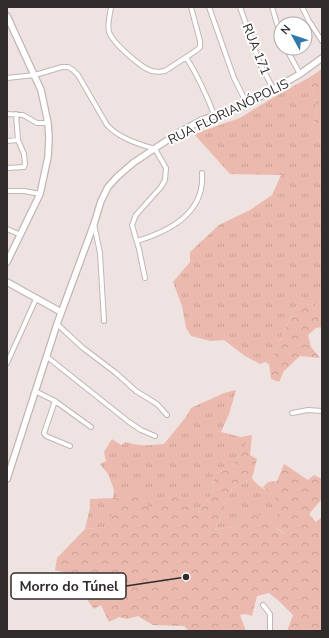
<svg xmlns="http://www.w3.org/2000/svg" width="329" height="638" viewBox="0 0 329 638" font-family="'Nunito Sans',sans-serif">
  <defs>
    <pattern id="grass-tufts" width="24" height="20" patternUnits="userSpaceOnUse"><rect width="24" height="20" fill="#ebb9ad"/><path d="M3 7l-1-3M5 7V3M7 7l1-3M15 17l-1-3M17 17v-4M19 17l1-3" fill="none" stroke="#ca9f95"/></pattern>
    <pattern id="forest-crowns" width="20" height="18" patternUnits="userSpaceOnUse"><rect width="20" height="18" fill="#ebb9ad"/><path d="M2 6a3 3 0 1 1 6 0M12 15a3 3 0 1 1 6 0" fill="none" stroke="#ca9f95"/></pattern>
  </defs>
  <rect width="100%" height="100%" fill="#eee3e1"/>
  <path fill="url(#grass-tufts)" d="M310 77 317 112 311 129 322 144V299L315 306 298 302 269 364 265 362 260 364 245 356 224 340 211 341 191 336 186 328 182 306 173 282 190 262V252L219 225 250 210 272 195 281 175 230 174 194 134 240 118 269 100Z
    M236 390 229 414 221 432 241 437 252 435 231 468 214 474 213 493 198 512 148 508 110 527 85 529 90 508V499L113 498 114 490 108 474 100 464 106 461 104 452 112 439 121 445 126 442C139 447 150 445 164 444L186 417 191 408 224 393Z
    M252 478C257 487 267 489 274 497 278 501 283 527 285 534L256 514 239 526 215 530 232 488Z"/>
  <path fill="url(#forest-crowns)" d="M322 69V144L311 129 317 112 310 77Z
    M322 299V327L316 328 308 335 311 347 320 358 300 356 284 371 279 382 271 379 269 364 298 302 315 306Z
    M252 435 250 455 257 459 252 478 232 488 215 530 239 526 256 513 284 534 275 498 263 487 268 482 277 481 284 464 308 480 314 475 322 479 321 500 309 514 316 522 322 517V631H287L293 615 278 600 269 593 257 596 252 616 245 614 240 615 246 631H189L184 626 153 625 138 616 127 619 119 617 109 622 101 605 94 609 85 597 87 578 55 570 57 558 85 529 110 527 113 498 140 492 149 508 172 493 198 512 213 493 214 474 231 468Z"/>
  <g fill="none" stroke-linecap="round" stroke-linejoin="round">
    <defs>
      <path id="street" d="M111 7C110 16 107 23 109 32 113 43 141 68 152 71 157 72 160 72 165 71L197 50 200 47V41L191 7
        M209 7 234 78 247 104
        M240 7 260 64 274 90
        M272 7 281 37
        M302 7 309 21 322 41
        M286 48 300 74
        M186 57C198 76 207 96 215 117
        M7 78 35 75 62 67H68L73 70 78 75 107 125C119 138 138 144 155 149L166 168 165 180 161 187 136 215 132 225 139 249 145 278
        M7 114 23 115 37 123H48
        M7 141 18 140
        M7 168 24 167 25 164 24 154 18 140 16 114
        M7 191H24L40 194
        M94 224 100 253 104 321
        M7 229 21 235
        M137 241C170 231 205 213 202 173
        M57 324 83 348 116 373 136 391 157 404 167 415
        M46 356 129 422 141 430 155 436
        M7 363 36 299
        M35 391 55 401 91 427
        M55 401 44 433 46 436 70 446
        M292 413 308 410 322 411
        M263 605 270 614V631"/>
      <path id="secondary" d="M7 16 41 90 48 123 49 138 48 157 40 194 7 262
        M7 282 61 312
        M7 479 57 324 94 224 101 201 108 187 117 177 133 163 178 133 202 120 247 104 300 74 322 58"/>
    </defs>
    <use href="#street" stroke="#c0b6b4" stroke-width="6"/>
    <use href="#secondary" stroke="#c0b6b4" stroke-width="8"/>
    <use href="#street" stroke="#fff" stroke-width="4"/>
    <use href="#secondary" stroke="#fff" stroke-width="5.5"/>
  </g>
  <g text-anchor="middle" stroke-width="4" stroke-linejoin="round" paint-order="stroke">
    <g font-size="13" fill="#302c2b" stroke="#fff">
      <text transform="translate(257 49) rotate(68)" y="5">RUA 171</text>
      <text transform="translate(228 111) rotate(-26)" y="5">RUA FLORIANÓPOLIS</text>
    </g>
  </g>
  <path fill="none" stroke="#302c2b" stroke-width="1.5" d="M186 577L126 586"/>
  <circle fill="#302c2b" stroke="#fff" stroke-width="1.5" cx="186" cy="577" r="4"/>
  <rect fill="#fff" stroke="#302c2b" stroke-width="1.5" x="11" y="573" width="115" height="26" rx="4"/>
  <g font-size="14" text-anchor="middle" font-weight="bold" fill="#302c2b">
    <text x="69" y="591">Morro do Túnel</text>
  </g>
  <rect width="329" height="638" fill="none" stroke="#302c2b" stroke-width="16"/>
  <g transform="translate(293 36) rotate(310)"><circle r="19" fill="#ffffff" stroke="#acabaa"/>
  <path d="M0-3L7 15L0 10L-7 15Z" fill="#3079ac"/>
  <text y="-6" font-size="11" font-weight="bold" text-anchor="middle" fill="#302c2b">N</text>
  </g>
</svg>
